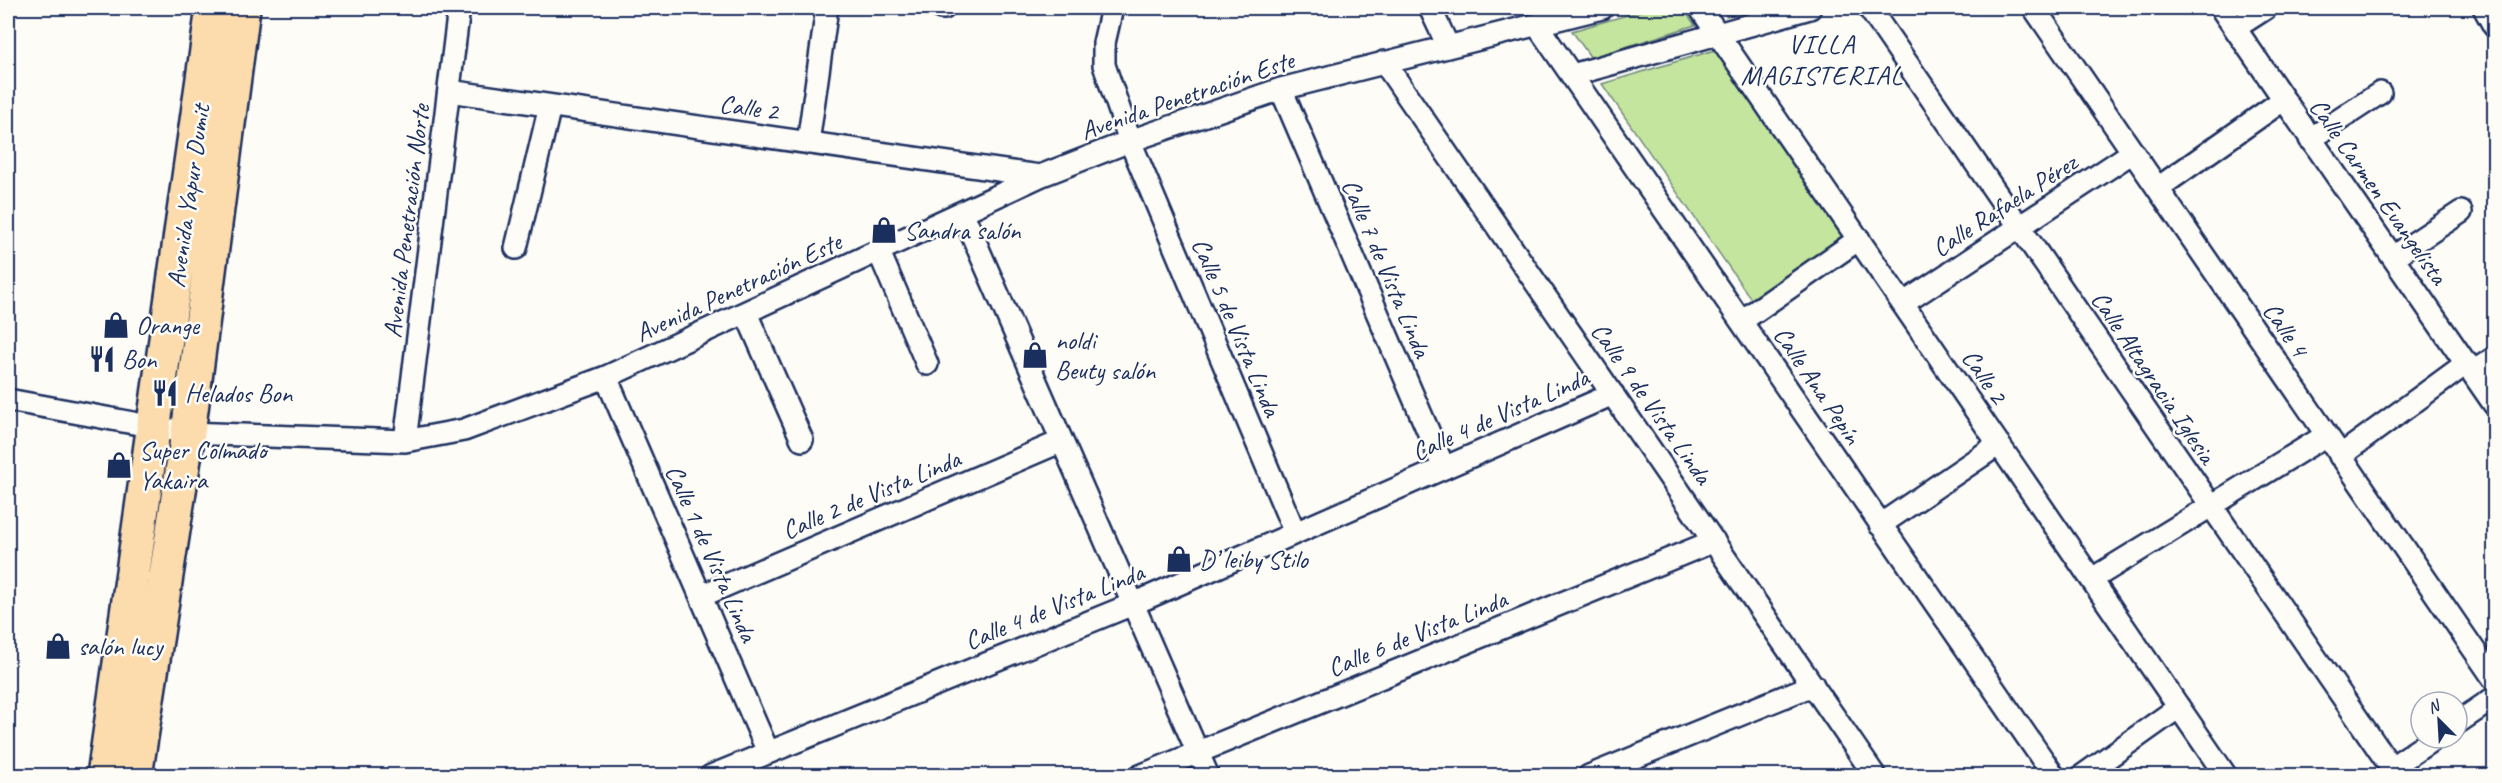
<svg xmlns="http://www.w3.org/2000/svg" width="2502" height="783" viewBox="0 0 2502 783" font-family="Caveat,sans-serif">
  <rect width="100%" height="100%" fill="#fdfcf7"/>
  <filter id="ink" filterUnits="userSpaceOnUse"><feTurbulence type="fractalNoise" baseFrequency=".0167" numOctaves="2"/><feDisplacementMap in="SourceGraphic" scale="12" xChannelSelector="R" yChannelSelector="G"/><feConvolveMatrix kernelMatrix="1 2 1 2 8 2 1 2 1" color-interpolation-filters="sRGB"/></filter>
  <g filter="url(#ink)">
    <path fill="#c4e59e" stroke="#708a7e" stroke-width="1.5" d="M1651 8H1683L1695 25 1591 58 1572 31Z
      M1723 8H1756L1726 16Z
      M1715 50 1845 238 1751 299 1602 84Z"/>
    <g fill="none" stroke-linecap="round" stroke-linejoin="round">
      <defs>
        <path id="minor" d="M941 8H944
          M1112 8 1104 43V65L1130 141 1295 533
          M1430 8 1448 46
          M1700 8 2226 776
          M1869 8 2397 776
          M2034 8 2494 679
          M2221 8 2494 404
          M2484 8 2494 26
          M1537 25 2054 776
          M2235 28 2266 8
          M1384 62 1875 776
          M1572 75 1810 8
          M1281 89 1444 468
          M449 91 1040 176
          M2310 139 2380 93
          M808 143 827 8
          M2158 188 2283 100
          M963 214 1208 776
          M516 248 550 106
          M879 252 927 364
          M2393 257 2461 212
          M1904 303 2133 152
          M746 313 802 440
          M1743 320 1859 239
          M2473 372 2494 358
          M606 377 768 752
          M8 400 188 433 405 441 464 430 606 377 1040 176 1130 141 1281 89 1602 8
          M405 441 459 8
          M2340 456 2467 363
          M1880 525 1999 444
          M2092 579 2325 436
          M701 596 1062 441
          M2457 723 2494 698
          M2392 767 2435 738
          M711 776 1133 604 1613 394
          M1140 776 1714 541
          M1589 776 1813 685
          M2082 776 2179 707"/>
        <path id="primary" d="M104 776 213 8
          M135 776 188 433 243 8"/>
      </defs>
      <use href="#minor" stroke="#1b2f5e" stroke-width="26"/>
      <use href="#primary" stroke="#1b2f5e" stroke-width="38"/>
      <use href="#minor" stroke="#fdfcf7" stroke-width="21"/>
      <use href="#primary" stroke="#fcdcac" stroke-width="33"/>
    </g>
  </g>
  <defs>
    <symbol id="shop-bare" viewBox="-9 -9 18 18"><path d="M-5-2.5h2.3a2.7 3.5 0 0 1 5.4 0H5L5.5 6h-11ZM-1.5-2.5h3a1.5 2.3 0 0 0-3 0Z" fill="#1b2f5e" stroke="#fdfcf7" stroke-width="2.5" paint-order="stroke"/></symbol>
    <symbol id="restaurant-bare" viewBox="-9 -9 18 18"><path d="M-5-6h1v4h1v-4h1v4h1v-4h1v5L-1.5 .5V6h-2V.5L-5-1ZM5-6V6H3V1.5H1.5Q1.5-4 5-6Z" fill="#1b2f5e" stroke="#fdfcf7" stroke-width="2.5" paint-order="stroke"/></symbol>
  </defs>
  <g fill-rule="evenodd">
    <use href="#shop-bare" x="865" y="211" width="38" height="38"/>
    <use href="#shop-bare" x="97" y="306" width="38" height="38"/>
    <use href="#shop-bare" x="1016" y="336" width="38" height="38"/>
    <use href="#restaurant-bare" x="83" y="340" width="38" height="38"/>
    <use href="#restaurant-bare" x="146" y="374" width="38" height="38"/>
    <use href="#shop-bare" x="100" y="446" width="38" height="38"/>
    <use href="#shop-bare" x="1160" y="540" width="38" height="38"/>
    <use href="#shop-bare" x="39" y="627" width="38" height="38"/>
  </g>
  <g text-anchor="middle" stroke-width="5" stroke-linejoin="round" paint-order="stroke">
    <g font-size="26" fill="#1b2f5e" stroke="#fdfcf7">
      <text transform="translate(1187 95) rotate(-19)" y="9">Avenida Penetración Este</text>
      <text transform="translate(749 107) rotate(8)" y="9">Calle 2</text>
      <text transform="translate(2379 191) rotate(55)" y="9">Calle Carmen Evangelista</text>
      <text transform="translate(188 196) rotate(-82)" y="9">Avenida Yapur Dumit</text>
      <text transform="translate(2004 205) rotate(-33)" y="9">Calle Rafaela Pérez</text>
      <text transform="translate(406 221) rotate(-83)" y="9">Avenida Penetración Norte</text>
      <text transform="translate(1387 268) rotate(67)" y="9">Calle 7 de Vista Linda</text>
      <text transform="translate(738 287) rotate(-25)" y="9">Avenida Penetración Este</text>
      <text transform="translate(1237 327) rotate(67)" y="9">Calle 5 de Vista Linda</text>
      <text transform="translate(2286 329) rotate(56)" y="9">Calle 4</text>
      <text transform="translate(1985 376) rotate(56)" y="9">Calle 2</text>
      <text transform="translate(2154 377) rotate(56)" y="9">Calle Altagracia Iglesia</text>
      <text transform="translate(1818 385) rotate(56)" y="9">Calle Ana Pepín</text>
      <text transform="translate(1652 403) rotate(55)" y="9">Calle 9 de Vista Linda</text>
      <text transform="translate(1500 414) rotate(-24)" y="9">Calle 4 de Vista Linda</text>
      <text transform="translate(871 494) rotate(-23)" y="9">Calle 2 de Vista Linda</text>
      <text transform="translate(712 553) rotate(66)" y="9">Calle 1 de Vista Linda</text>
      <text transform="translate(1054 606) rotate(-22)" y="9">Calle 4 de Vista Linda</text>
      <text transform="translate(1417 633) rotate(-22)" y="9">Calle 6 de Vista Linda</text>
    </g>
    <g font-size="26" fill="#1b2f5e" stroke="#fdfcf7" text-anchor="start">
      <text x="904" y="239">Sandra salón</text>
      <text x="136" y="334">Orange</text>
      <text x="1055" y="349">noldi<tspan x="1055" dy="30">Beuty salón</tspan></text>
      <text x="122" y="368">Bon</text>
      <text x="185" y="402">Helados Bon</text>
      <text x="139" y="459">Super Colmado<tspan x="139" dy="30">Yakaira</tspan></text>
      <text x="1199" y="568">D’ leiby Stilo</text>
      <text x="78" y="655">salón lucy</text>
    </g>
    <g font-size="27" letter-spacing="1.5" fill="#1b2f5e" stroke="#fdfcf7">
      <text x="1822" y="53">VILLA<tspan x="1822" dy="31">MAGISTERIAL</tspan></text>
    </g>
  </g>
  <rect width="2502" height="783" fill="none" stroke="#fdfcf7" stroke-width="30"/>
  <rect x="15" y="15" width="2472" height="753" fill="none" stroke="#1b2f5e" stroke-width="2" filter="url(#ink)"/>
  <g transform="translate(2439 720) rotate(336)"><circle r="28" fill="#fdfcf7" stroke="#a3aaba" stroke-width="1.5"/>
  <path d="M0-4.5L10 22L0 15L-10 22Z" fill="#1b2f5e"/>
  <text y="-9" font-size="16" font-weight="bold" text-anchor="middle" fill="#1b2f5e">N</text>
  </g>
</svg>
